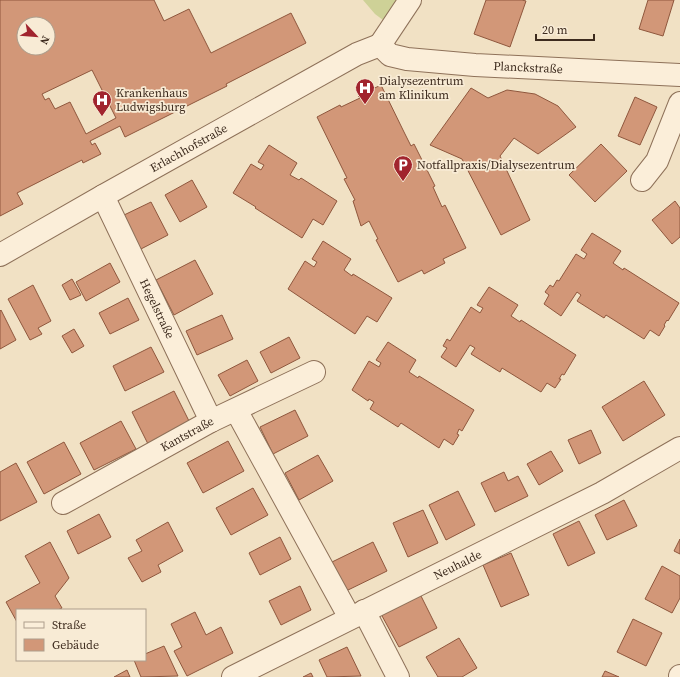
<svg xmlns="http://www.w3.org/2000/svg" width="680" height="677" viewBox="0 0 680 677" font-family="'Source Serif 4',serif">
  <rect width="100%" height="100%" fill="#f1e1c4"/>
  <path fill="#ced197" d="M363 0H397L383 20 375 14Z"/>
  <path fill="#d29778" stroke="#8f573d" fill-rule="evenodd" d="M0 0H154L164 21 189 9 211 53 291 13 306 43 226 84 227 86 125 137 120 126 90 141 92 145 95 143 101 154 83 163 82 160 17 193 23 204 0 216ZM24 24H48V48H24ZM92 70 116 118 86 134 70 102 55 109 49 98 45 100 42 94Z
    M486 0H522L526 1 510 47 474 34Z
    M648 0H674L663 36 639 29Z
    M381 85 404 132 411 146 414 144 435 186 433 187 442 207 445 205 466 248 443 259 445 263 424 274 422 270 398 282 376 240 378 239 369 221 361 226 353 201 355 200 344 179 347 178 317 117 340 105 341 107 360 98 358 96Z
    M471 88 488 98 507 90 535 94 558 106 576 127 538 154 514 138 500 156 530 220 501 235 462 159 430 145Z
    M635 97 657 107 640 145 618 136Z
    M601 144 627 171 595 202 569 175Z
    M269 145 297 163 290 175 299 180 301 178 337 201 323 225 313 219 302 238 255 208 256 207 233 193 251 164 261 170 264 165 258 162Z
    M192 180 207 207 180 222 165 195Z
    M675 201 680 208V237L672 244 652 220Z
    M151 202 168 235 139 250 122 216Z
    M592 233 621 251 613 263 623 270 624 268 679 303 668 321 667 320 664 325 665 326 659 336 650 330 644 339 606 315 604 318 577 301 581 295 577 292 561 316 544 304 549 295 545 292 550 285 553 287 557 280 559 281 576 254 584 259 587 254 581 250Z
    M323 241 351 259 344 270 352 276 353 274 392 298 377 322 367 316 355 334 288 289 305 261 314 267 317 262 312 259Z
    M195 260 213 294 174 315 156 280Z
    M110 263 120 282 86 301 76 282Z
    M72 279 81 295 70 300 62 285Z
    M33 285 51 321 38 328 42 334 30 340 8 299Z
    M489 287 518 305 511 316 520 322 521 320 576 355 564 375 562 374 559 379H561L555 388 547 383 541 392 502 368 500 372 471 354 475 348 470 345 456 367 441 357 447 348 443 346 447 339 450 341 471 307 480 313 483 308 477 305Z
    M128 298 139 320 110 334 99 313Z
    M1 310 16 340 0 349V311Z
    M222 315 233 339 197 355 186 331Z
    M74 329 84 346 72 353 62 336Z
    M289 337 300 358 271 373 260 352Z
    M388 342 416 360 409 372 418 378 419 376 474 410 462 431 459 429 457 434 459 435 453 445 444 439 439 448 401 423 398 427 370 409 374 402 369 399 368 401 352 390 369 361 379 367 381 363 376 360Z
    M151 347 164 372 125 391 113 366Z
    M247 360 258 381 230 396 218 375Z
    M644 381 665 415 623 441 602 407Z
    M174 391 190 423 148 444 132 412Z
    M295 410 308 436 273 454 260 427Z
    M121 421 136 449 94 470 80 443Z
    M591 430 601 453 579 464 568 440Z
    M228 441 244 471 203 493 187 463Z
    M64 442 81 474 44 494 27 462Z
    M551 451 563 471 539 485 527 464Z
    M318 455 333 481 299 500 285 473Z
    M16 463 37 502 0 521V472Z
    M504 472 508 481 518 476 528 496 495 512 481 483Z
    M253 488 268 515 231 535 216 508Z
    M458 491 475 525 446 540 429 505Z
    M624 500 637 526 607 540 595 515Z
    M423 510 438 543 408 557 393 523Z
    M99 514 111 537 78 554 67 531Z
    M579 521 595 553 568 566 553 534Z
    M168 522 183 551 158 565 161 572 142 582 128 558 142 551 136 540Z
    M280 537 291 559 260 575 249 553Z
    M680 539V554L674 551Z
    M50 542 69 578 55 596 62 608 58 610H17V622L6 602 40 583 25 556Z
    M373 542 387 571 346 591 332 562Z
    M511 553 529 595 501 607 483 565Z
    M662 566 680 576V598L672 613 645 599Z
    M300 586 311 610 281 625 269 601Z
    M420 594 437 628 399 647 381 614Z
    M195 612 206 635 221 627 233 653 187 676 174 651 182 647 171 624Z
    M633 619 662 633 646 666 617 652Z
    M459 638 477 668 462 677H438L426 657Z
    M164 646 178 676 141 677 134 660H145V654Z
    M347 647 361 676 327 677 319 660Z
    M127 670 130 677H114Z
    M605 671 619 677H602Z
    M311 673 313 677H303Z"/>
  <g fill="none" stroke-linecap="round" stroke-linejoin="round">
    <defs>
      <g id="minor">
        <path id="s1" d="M380 45 390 55 407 59 475 65 680 75"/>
        <path d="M380 45 410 0"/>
        <path d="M642 180 657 161 680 103"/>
        <path id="s2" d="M103 196 211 421"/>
        <path id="s3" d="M0 255 103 196 357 54 380 45"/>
        <path d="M236 410 350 618"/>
        <path id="s4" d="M63 503 211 421 314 372"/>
        <path d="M364 611 398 677"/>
        <path id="s5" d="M233 677 602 493 680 448"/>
        <path d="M680 677V676"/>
      </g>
    </defs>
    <use href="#minor" stroke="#8e7159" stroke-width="24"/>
    <use href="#minor" stroke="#fbeed9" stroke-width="22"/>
  </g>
  <defs>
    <symbol id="hospital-pin" viewBox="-11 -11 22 30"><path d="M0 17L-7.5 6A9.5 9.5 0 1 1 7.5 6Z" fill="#a1242e" stroke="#f8ebd5"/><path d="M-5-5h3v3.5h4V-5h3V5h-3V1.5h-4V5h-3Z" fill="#fff"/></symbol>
    <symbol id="parking-pin" viewBox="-11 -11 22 30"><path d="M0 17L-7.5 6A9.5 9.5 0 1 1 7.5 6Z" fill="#a1242e" stroke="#f8ebd5"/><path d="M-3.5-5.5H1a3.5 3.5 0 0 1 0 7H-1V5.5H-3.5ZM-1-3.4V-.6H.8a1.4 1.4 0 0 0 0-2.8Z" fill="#fff"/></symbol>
  </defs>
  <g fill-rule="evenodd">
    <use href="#hospital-pin" x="354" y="77" width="22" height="30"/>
    <use href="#hospital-pin" x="91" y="89" width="22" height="30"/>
    <use href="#parking-pin" x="392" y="154" width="22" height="30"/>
  </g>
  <g text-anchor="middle" stroke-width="3.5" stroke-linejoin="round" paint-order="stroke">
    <g font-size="12" fill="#3d2b1e" stroke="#f8ebd5">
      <text dy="4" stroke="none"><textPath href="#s1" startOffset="153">Planckstraße</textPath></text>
      <text dy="4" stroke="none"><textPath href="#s3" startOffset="217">Erlachhofstraße</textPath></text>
      <text dy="4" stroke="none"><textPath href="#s2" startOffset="125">Hegelstraße</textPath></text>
      <text dy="4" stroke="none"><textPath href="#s4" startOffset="142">Kantstraße</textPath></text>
      <text dy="4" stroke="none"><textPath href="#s5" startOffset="251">Neuhalde</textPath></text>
    </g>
    <g font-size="12" fill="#3d2b1e" stroke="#f8ebd5" text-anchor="start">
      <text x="379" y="85">Dialysezentrum<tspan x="379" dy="14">am Klinikum</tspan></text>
      <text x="116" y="97">Krankenhaus<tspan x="116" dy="14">Ludwigsburg</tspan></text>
      <text x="417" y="169">Notfallpraxis/Dialysezentrum</text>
    </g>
  </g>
  <rect x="16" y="609" width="130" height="52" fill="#f8ebd5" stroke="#ad9e8c"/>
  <rect x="24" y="622" width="20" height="6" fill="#fbeed9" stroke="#ad9e8c"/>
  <text x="52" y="629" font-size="12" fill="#3d2b1e">Straße</text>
  <rect x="24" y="639" width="20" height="12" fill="#d29778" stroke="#ad9e8c"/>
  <text x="52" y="649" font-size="12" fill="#3d2b1e">Gebäude</text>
  <g transform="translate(36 36) rotate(116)"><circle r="19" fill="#f8ebd5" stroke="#ad9e8c"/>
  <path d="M0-3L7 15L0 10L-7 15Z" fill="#a1242e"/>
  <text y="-6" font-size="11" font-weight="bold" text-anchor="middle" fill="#3d2b1e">N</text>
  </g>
  <path d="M536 34v6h58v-6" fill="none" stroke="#3d2b1e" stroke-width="2"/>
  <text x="542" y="34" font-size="12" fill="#3d2b1e" stroke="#f8ebd5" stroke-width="3" paint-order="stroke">20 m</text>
</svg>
